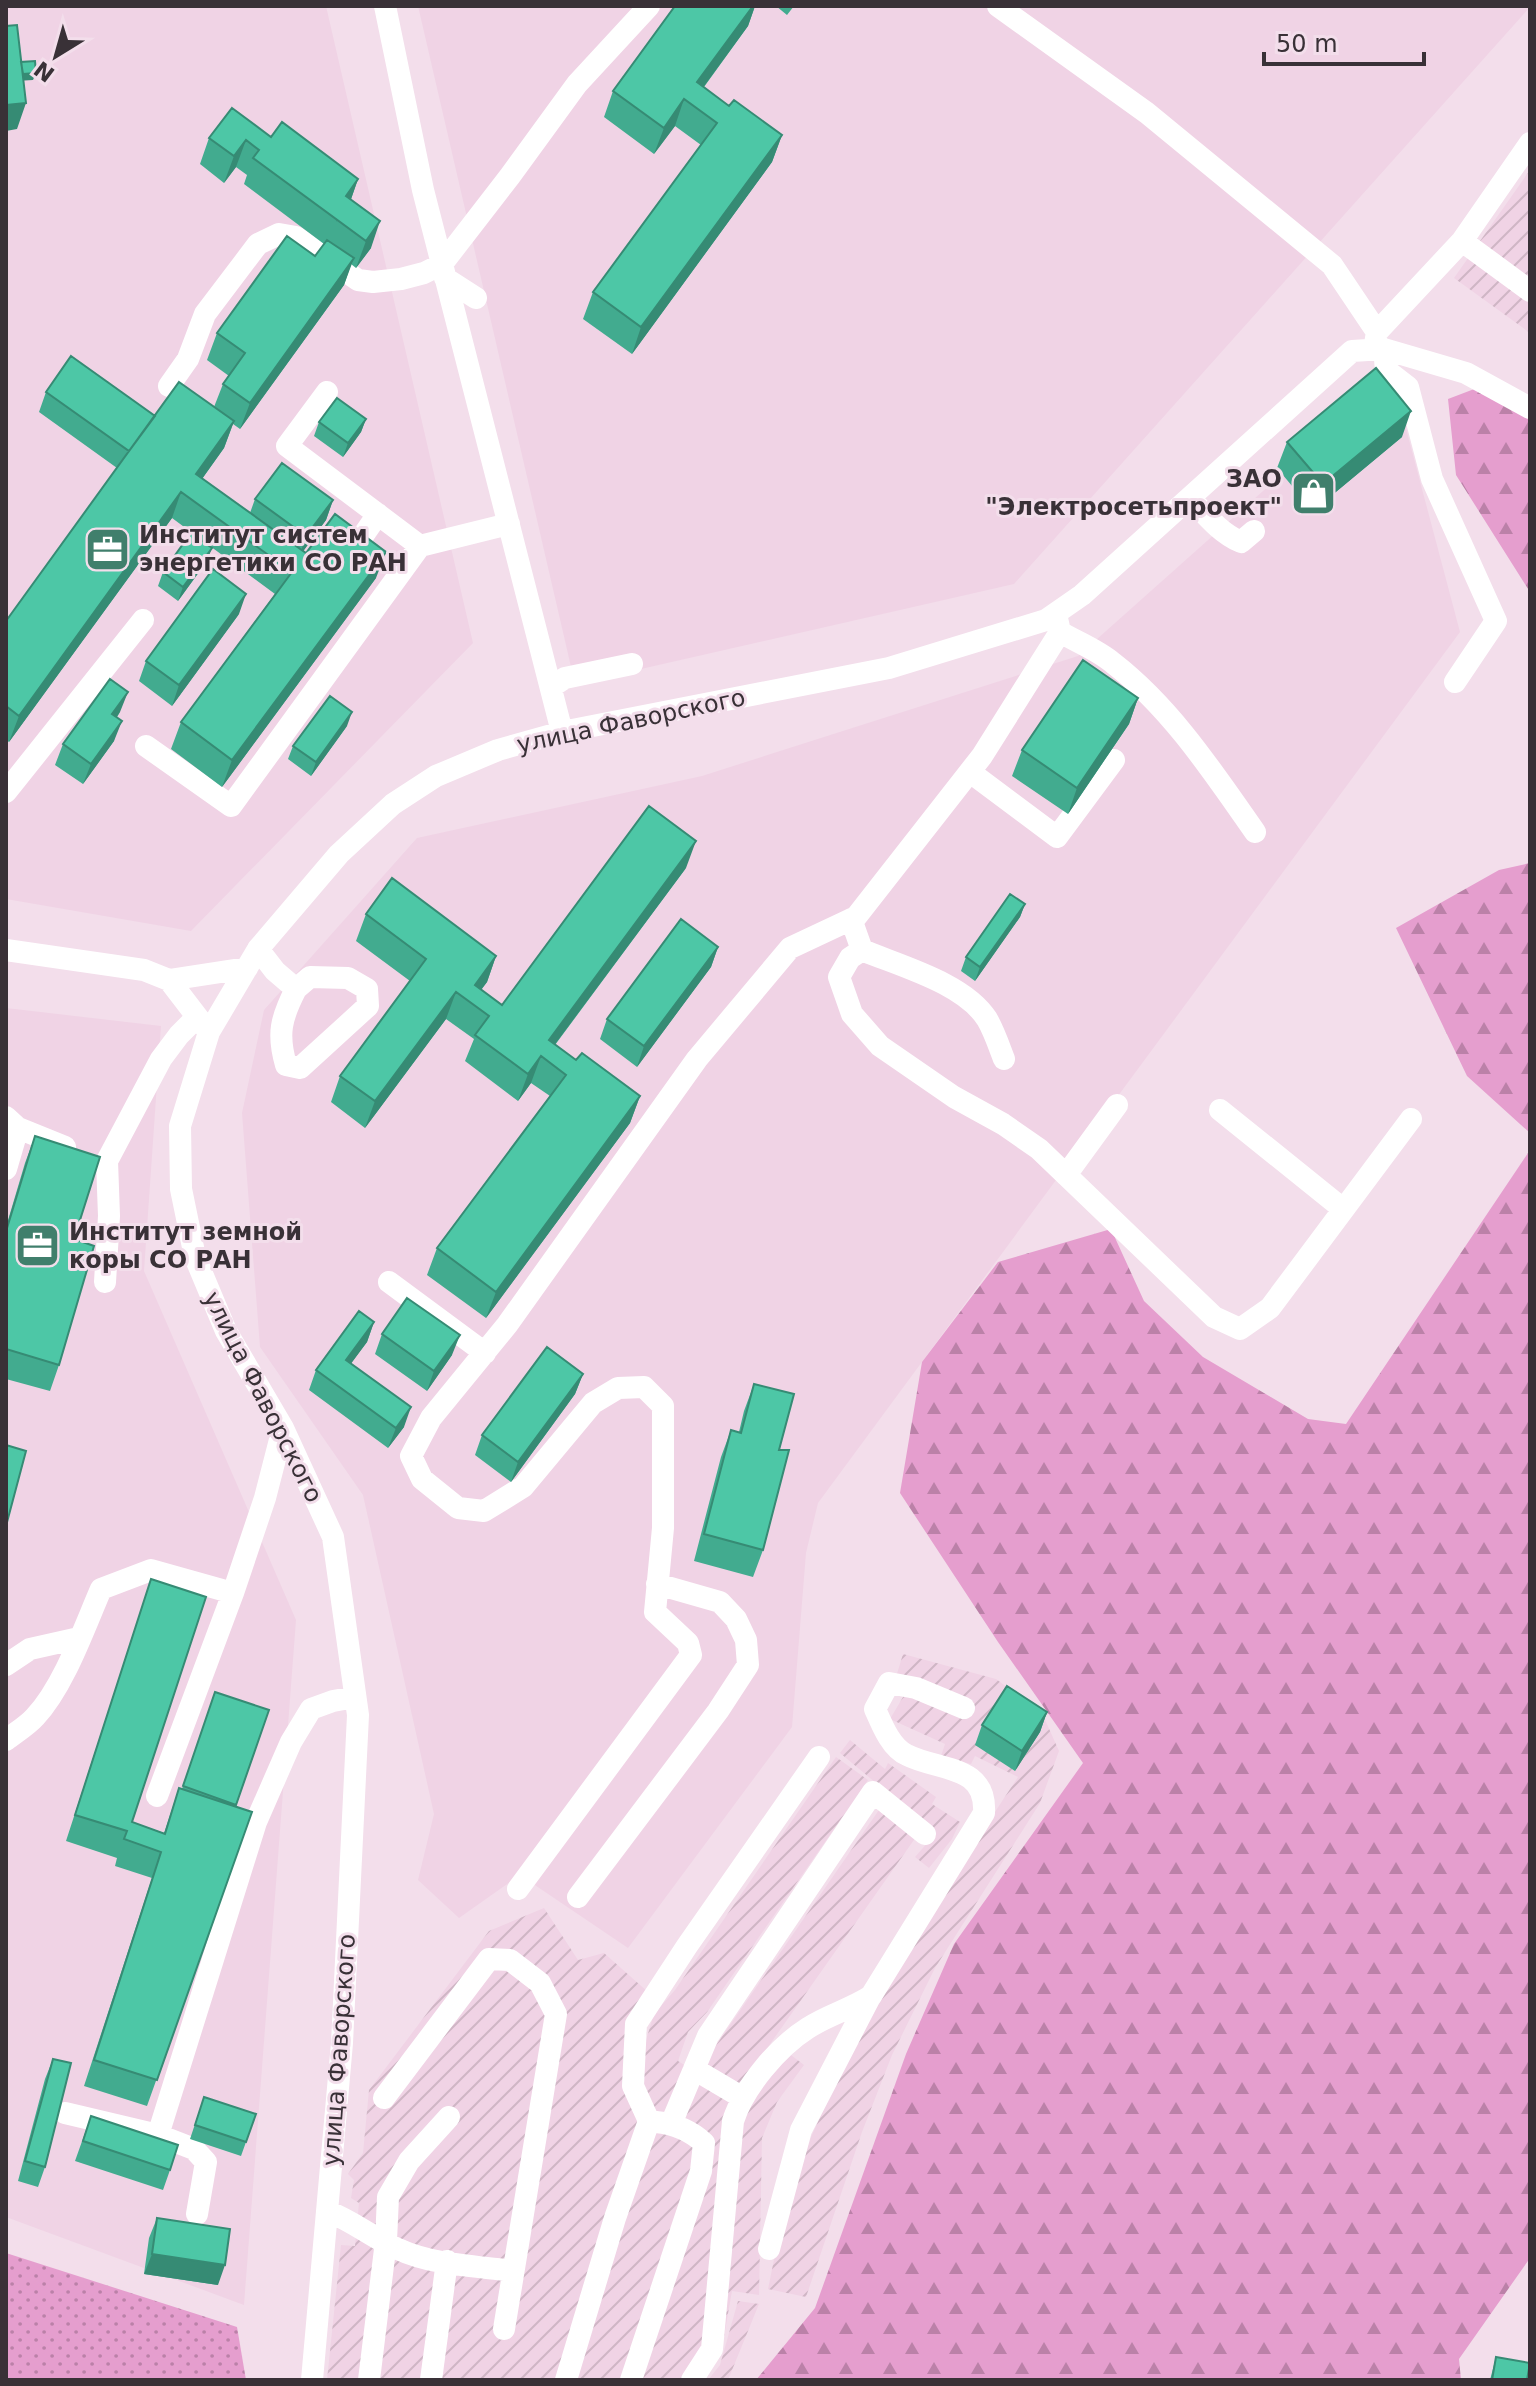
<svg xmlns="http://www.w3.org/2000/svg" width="1536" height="2386" viewBox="0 0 1536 2386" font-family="'DejaVu Sans',sans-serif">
  <defs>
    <pattern id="industrial-furrows" width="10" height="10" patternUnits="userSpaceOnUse" patternTransform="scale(2)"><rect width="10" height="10" fill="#f0d3e5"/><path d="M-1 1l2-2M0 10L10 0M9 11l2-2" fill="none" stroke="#cfb6c5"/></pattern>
    <pattern id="forest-firs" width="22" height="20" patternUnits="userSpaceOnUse" patternTransform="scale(2)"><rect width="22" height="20" fill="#e59ece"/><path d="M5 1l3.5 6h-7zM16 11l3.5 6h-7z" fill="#bb81a8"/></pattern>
    <pattern id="park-dots" width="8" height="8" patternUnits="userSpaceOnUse" patternTransform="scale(2)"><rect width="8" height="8" fill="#e59ece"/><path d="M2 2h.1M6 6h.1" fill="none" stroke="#bb81a8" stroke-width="1.8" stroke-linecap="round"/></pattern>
  </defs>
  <rect width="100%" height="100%" fill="#f3deeb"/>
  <path fill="#f0d3e5" d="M6 6H326L473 643 191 931 6 899Z
    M418 6H1530V7L1014 584 575 684Z
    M1392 376 1460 632 818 1503 806 1553 792 1727 628 1948 520 1875 459 1918 418 1880 434 1814 363 1495 260 1347 242 1113 264 1010 417 838 702 776 1078 656Z
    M6 1008 161 1026 144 1271 296 1620 244 2305 6 2217Z"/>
  <path fill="url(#industrial-furrows)" d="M1530 170V333L1454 278Z
    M903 1654 996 1679 1042 1713 1059 1751 1040 1803 935 1968 892 2055 862 2132 806 2297 768 2289 778 2240 811 2137 848 2057 956 1871 1018 1777 975 1756 971 1764 941 1756 945 1744 890 1719 906 1692 963 1719 973 1700 896 1677Z
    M850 1740 885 1769 888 1763 936 1797 932 1804 960 1822 952 1839 929 1868 915 1857 936 1833 840 1753Z
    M836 1757 868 1780 707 2012 688 2032 678 2061 747 2105 787 2052 804 2065 777 2102 762 2138 759 2295 732 2291 723 2342 702 2380H327L341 2245 355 2246 359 2203 351 2198 354 2180 348 2174 363 2153 369 2090 489 1931 544 1908 578 1960 604 1953 648 1992 646 2040 654 2014 675 1990Z
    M881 1807 916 1837 737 2091 701 2067Z
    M738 2301 759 2304 728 2380H708L720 2365Z"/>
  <path fill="url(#forest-firs)" d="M1490 383 1530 410V592L1456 475 1448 399Z
    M1530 863V1133L1467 1076 1396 928 1499 870Z
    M1530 1150V2258L1459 2359 1461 2380H756L815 2308 906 2054 954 1944 1083 1763 998 1642 900 1493 922 1362 998 1262 1111 1229 1144 1301 1203 1357 1308 1419 1346 1424Z"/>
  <path fill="url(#park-dots)" d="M6 2253 237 2327 246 2380H6Z"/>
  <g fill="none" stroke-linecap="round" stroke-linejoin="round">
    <path stroke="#fff" stroke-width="22" d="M385 6 423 190 562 732
      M998 6 1147 113 1332 265 1377 332
      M1462 241 1530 291
      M445 278 476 298
      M1375 344 1377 332 1462 241 1530 143
      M1384 349 1386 370 1408 387 1432 479 1496 621 1455 682
      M169 386 188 359 205 314 258 244 279 234 296 237 358 280 373 282 401 279 424 273 442 264 510 176 577 84 649 6
      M327 392 287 446 420 546
      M1190 498C1206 515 1220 533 1241 542L1254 531
      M360 540 378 514
      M1060 632C1077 642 1098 650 1113 663 1171 708 1213 772 1255 832
      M551 687 565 678 632 664
      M146 746 231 806 420 546 509 524
      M970 772 1057 837 1114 760
      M6 792 143 620
      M851 919 862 950 850 958 839 977 852 1014 880 1046 954 1097 1003 1124 1039 1149 1214 1317 1240 1329 1270 1308 1411 1119
      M258 949 275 971 296 989 310 977 348 978 367 989 368 1006 300 1068 286 1065C277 1034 281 1018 296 989
      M6 950 144 970 169 980 247 968
      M862 950C900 966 964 983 987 1019 994 1031 999 1046 1004 1059
      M169 980 205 1027
      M1220 1110 1343 1209
      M6 1117 18 1128 65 1147
      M6 1169 18 1128
      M1066 1175 1117 1105
      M105 1282 109 1216 107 1161 161 1059 179 1035 197 1017
      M389 1282 485 1353
      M6 1665 30 1649 79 1638
      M6 1740C15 1733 27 1726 35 1717 64 1686 84 1628 101 1589L151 1570 233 1593
      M157 1796 233 1593 265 1498 283 1428
      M518 1889 691 1655 688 1643 655 1612 663 1528V1406L644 1387 618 1388 593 1403 523 1487 484 1511 458 1508 422 1479 411 1456 431 1418 507 1325 697 1059 790 948 856 917 982 756 1060 632 1056 614
      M578 1897 718 1711 748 1665 746 1640 736 1619 720 1602 657 1584
      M694 2069 743 2098
      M384 2098 489 1959 510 1960 540 1983 556 2014 504 2329
      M65 2113 158 2135 256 1822 291 1742 311 1709 333 1701 355 1697
      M671 2124 708 2036 873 1792 925 1834
      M158 2135 194 2149 206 2162 197 2214
      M327 2211C353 2221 373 2238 398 2249 432 2265 476 2266 513 2271
      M769 2249 801 2130 870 1997
      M312 2380 342 2043 358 1715 333 1537 283 1428 226 1331 195 1257 181 1189 180 1126 209 1032 258 949 339 854 393 804 436 776 498 750 562 732 889 668 1046 620 1082 595 1352 351 1384 349 1466 373 1530 408
      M369 2380 386 2241 388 2197 409 2161 449 2117
      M431 2380 447 2261
      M566 2380 615 2218 649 2121 633 2086 636 2024 687 1946 819 1757
      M631 2380 701 2171 704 2143C690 2130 675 2124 656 2122
      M692 2380 712 2349 733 2121C744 2087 778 2047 808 2028 828 2015 851 2009 871 1996L984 1813C987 1764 938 1771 907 1755 891 1748 882 1725 875 1709L889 1683 916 1688 964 1708"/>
  </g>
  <path fill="#42ab8f" d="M675 6H755L748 26 704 87 729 106 782 135 772 162 632 354 583 319 593 292 701 145 675 126 654 154 604 117 613 91Z
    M776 6H794L787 15Z
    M271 137 358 179 351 199 371 248 356 268 351 264 344 285 240 429 233 424 224 448 202 479 250 513 255 499 333 500 326 520 303 551 376 578 222 787 171 749 181 722 275 594 172 518 9 742 6 740V621L117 468 39 412 46 392 155 416 214 407 223 384 229 376 207 360 217 333 315 256 324 244 244 184 247 175 236 167 224 183 200 164 209 138Z
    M366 419 361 432 343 457 314 436 319 422Z
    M1402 437 1313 511 1277 468 1287 442Z
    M207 561 178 601 158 586 163 572Z
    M239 614 172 706 139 681 146 661Z
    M1138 698 1129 724 1068 814 1012 776 1022 750Z
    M120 712 117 717 114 741 83 784 55 765 63 744Z
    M347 726 311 776 288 759 293 746Z
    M686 868 555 1045 576 1060 640 1096 630 1123 486 1318 427 1275 437 1248 550 1096 531 1083 518 1101 465 1061 474 1039 446 1019 365 1128 331 1102 340 1076 410 981 356 941 366 914 496 956 487 982 481 990 502 1005Z
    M1025 904 1020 917 975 981 961 971 966 957Z
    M718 947 711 967 637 1067 600 1039 607 1019Z
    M35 1136 74 1239 59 1365 50 1391 6 1379V1227L25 1163Z
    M374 1322 367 1342 351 1363 404 1427 388 1448 309 1390 316 1370Z
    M382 1334 452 1355 427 1391 375 1354Z
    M583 1374 575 1394 511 1482 475 1455 482 1435Z
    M754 1384 779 1450 763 1550 753 1577 694 1561 721 1457 731 1430 739 1432 744 1411Z
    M151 1579 132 1822 164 1833 179 1788 182 1789 215 1692 269 1710 236 1806 252 1812 147 2106 84 2086 152 1878 115 1866 117 1858 66 1841Z
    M1047 1712 1040 1732 1015 1771 975 1745 982 1725Z
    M53 2059 45 2167 38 2187 18 2181 45 2079Z
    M204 2097 256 2114 241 2156 190 2139Z
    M91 2116 170 2170 163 2190 75 2161Z
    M157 2218 218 2285 144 2274 149 2238Z
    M1496 2357 1527 2380H1490Z"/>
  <path fill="#368b74" d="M753 6H755L748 26 691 104 697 82Z
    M36 73 33 80 16 81 19 74Z
    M684 99 675 126 654 154 664 128Z
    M26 103 17 129 6 131V105Z
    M782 135 772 162 632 354 641 327Z
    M246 140 236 167 224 183 234 156Z
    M358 179 349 205 336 222 346 196Z
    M380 221 371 248 356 268 366 241Z
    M354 258 344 285 240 429 250 403Z
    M1411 411 1402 437 1313 511 1323 484Z
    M366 419 361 432 343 457 348 443Z
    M234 421 224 448 189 497 196 474Z
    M181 492 172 518 9 742 19 716Z
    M333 500 326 520 299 557 306 536Z
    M212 548 207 561 178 601 183 587Z
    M386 552 376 578 222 787 232 760Z
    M246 594 239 614 172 706 179 685Z
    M128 692 120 712 105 734 112 714Z
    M1138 698 1129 724 1068 814 1077 788Z
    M352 712 347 726 311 776 316 762Z
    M122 721 114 741 83 784 91 764Z
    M696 841 686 868 544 1059 549 1040Z
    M1025 904 1020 917 975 981 980 967Z
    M718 947 711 967 637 1067 644 1046Z
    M496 956 487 982 471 1003 475 985Z
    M456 992 446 1019 365 1128 375 1101Z
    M541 1056 531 1083 518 1101 528 1074Z
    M640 1096 630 1123 486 1318 496 1292Z
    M374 1322 367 1342 339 1380 346 1360Z
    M460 1335 452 1355 427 1391 434 1371Z
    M583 1374 575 1394 511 1482 518 1462Z
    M411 1407 404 1427 388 1448 396 1428Z
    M1047 1712 1040 1732 1015 1771 1022 1751Z
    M152 2254 225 2265 218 2285 144 2274Z"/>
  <path fill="#4dc7a6" stroke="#368b74" stroke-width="2" d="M675 6H753L697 82 729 106 734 100 782 135 641 327 593 292 717 123 684 99 664 128 613 91Z
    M17 25 26 103 6 105V26Z
    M35 61 36 73 23 74 21 62Z
    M232 108 271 137 282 122 358 179 346 196 380 221 366 241 253 158 259 150 246 140 234 156 209 138Z
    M287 236 315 256 327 240 354 258 250 403 223 384 245 353 217 333Z
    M71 356 155 416 129 451 46 392Z
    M1376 368 1411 411 1323 484 1287 442Z
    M179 382 234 421 196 474 306 553 335 514 386 552 232 760 181 722 292 572 181 492 19 716 6 706V621Z
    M337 398 366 419 348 443 319 422Z
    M282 463 333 500 306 536 255 499Z
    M191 533 212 548 183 587 163 572Z
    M213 569 246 594 179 685 146 661Z
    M1083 660 1138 698 1077 788 1022 750Z
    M110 679 128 692 112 714 122 721 91 764 63 744Z
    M330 696 352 712 316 762 293 746Z
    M649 806 696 841 549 1040 576 1060 582 1053 640 1096 496 1292 437 1248 566 1075 541 1056 528 1074 475 1035 489 1016 456 992 375 1101 340 1076 426 959 366 914 392 878 496 956 475 985 502 1005Z
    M1010 894 1025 904 980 967 966 957Z
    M681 919 718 947 644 1046 607 1019Z
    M35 1136 100 1157 74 1239 94 1246 59 1365 6 1349V1227L7 1228Z
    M407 1298 460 1335 434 1371 382 1334Z
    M359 1311 374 1322 346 1360 411 1407 396 1428 316 1370Z
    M547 1347 583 1374 518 1462 482 1435Z
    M754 1384 794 1394 779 1450H789L763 1550 704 1534 731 1430 741 1433Z
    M6 1445 26 1451 6 1526Z
    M151 1579 206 1597 132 1822 165 1834 179 1788 252 1812 157 2080 94 2060 161 1852 124 1839 127 1831 75 1815Z
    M1007 1686 1047 1712 1022 1751 982 1725Z
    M215 1692 269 1710 236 1805 183 1786Z
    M53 2059 71 2063 45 2167 25 2161Z
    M204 2097 256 2114 246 2142 195 2125Z
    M91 2116 178 2145 170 2170 83 2141Z
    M157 2218 230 2229 225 2265 152 2254Z
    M1496 2357 1530 2363 1527 2380H1492Z"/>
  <defs>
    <symbol id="shop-square" viewBox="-11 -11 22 22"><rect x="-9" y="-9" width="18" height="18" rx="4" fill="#407f6c" stroke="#f3deeb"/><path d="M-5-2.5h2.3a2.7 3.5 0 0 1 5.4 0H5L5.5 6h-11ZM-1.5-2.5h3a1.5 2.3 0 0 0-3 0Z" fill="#fff"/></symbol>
    <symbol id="office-square" viewBox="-11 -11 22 22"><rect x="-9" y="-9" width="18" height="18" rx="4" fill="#407f6c" stroke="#f3deeb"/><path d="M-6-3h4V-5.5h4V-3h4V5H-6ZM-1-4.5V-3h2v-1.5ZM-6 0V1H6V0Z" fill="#fff"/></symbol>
  </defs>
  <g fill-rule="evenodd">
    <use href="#shop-square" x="1288" y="468" width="51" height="51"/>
    <use href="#office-square" x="82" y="524" width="51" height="51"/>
    <use href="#office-square" x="12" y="1220" width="51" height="51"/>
  </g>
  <g text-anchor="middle" stroke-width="6" stroke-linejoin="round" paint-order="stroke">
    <g font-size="24" font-weight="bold" fill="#393137" stroke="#f3deeb" text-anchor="start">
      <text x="1282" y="487" text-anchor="end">ЗАО<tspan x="1282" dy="28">"Электросетьпроект"</tspan></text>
      <text x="139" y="543">Институт систем<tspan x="139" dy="28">энергетики СО РАН</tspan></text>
      <text x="69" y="1240">Институт земной<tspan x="69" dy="28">коры СО РАН</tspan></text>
    </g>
    <g font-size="24" fill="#393137" stroke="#f3deeb">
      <text transform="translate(631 721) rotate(-12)" y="8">улица Фаворского</text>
      <text transform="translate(263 1397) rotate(63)" y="8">улица Фаворского</text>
      <text transform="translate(339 2050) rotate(-86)" y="8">улица Фаворского</text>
    </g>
  </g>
  <rect width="1536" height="2386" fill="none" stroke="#393137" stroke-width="16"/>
  <g transform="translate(56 56) rotate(217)" stroke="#f3deeb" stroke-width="6" paint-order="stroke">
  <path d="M0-6L14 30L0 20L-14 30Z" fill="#393137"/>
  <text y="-12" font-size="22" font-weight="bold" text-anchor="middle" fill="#393137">N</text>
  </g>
  <path d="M1264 52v12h160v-12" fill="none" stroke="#393137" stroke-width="4"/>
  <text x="1276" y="52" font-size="24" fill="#393137" stroke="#f3deeb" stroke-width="6" paint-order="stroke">50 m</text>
</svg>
